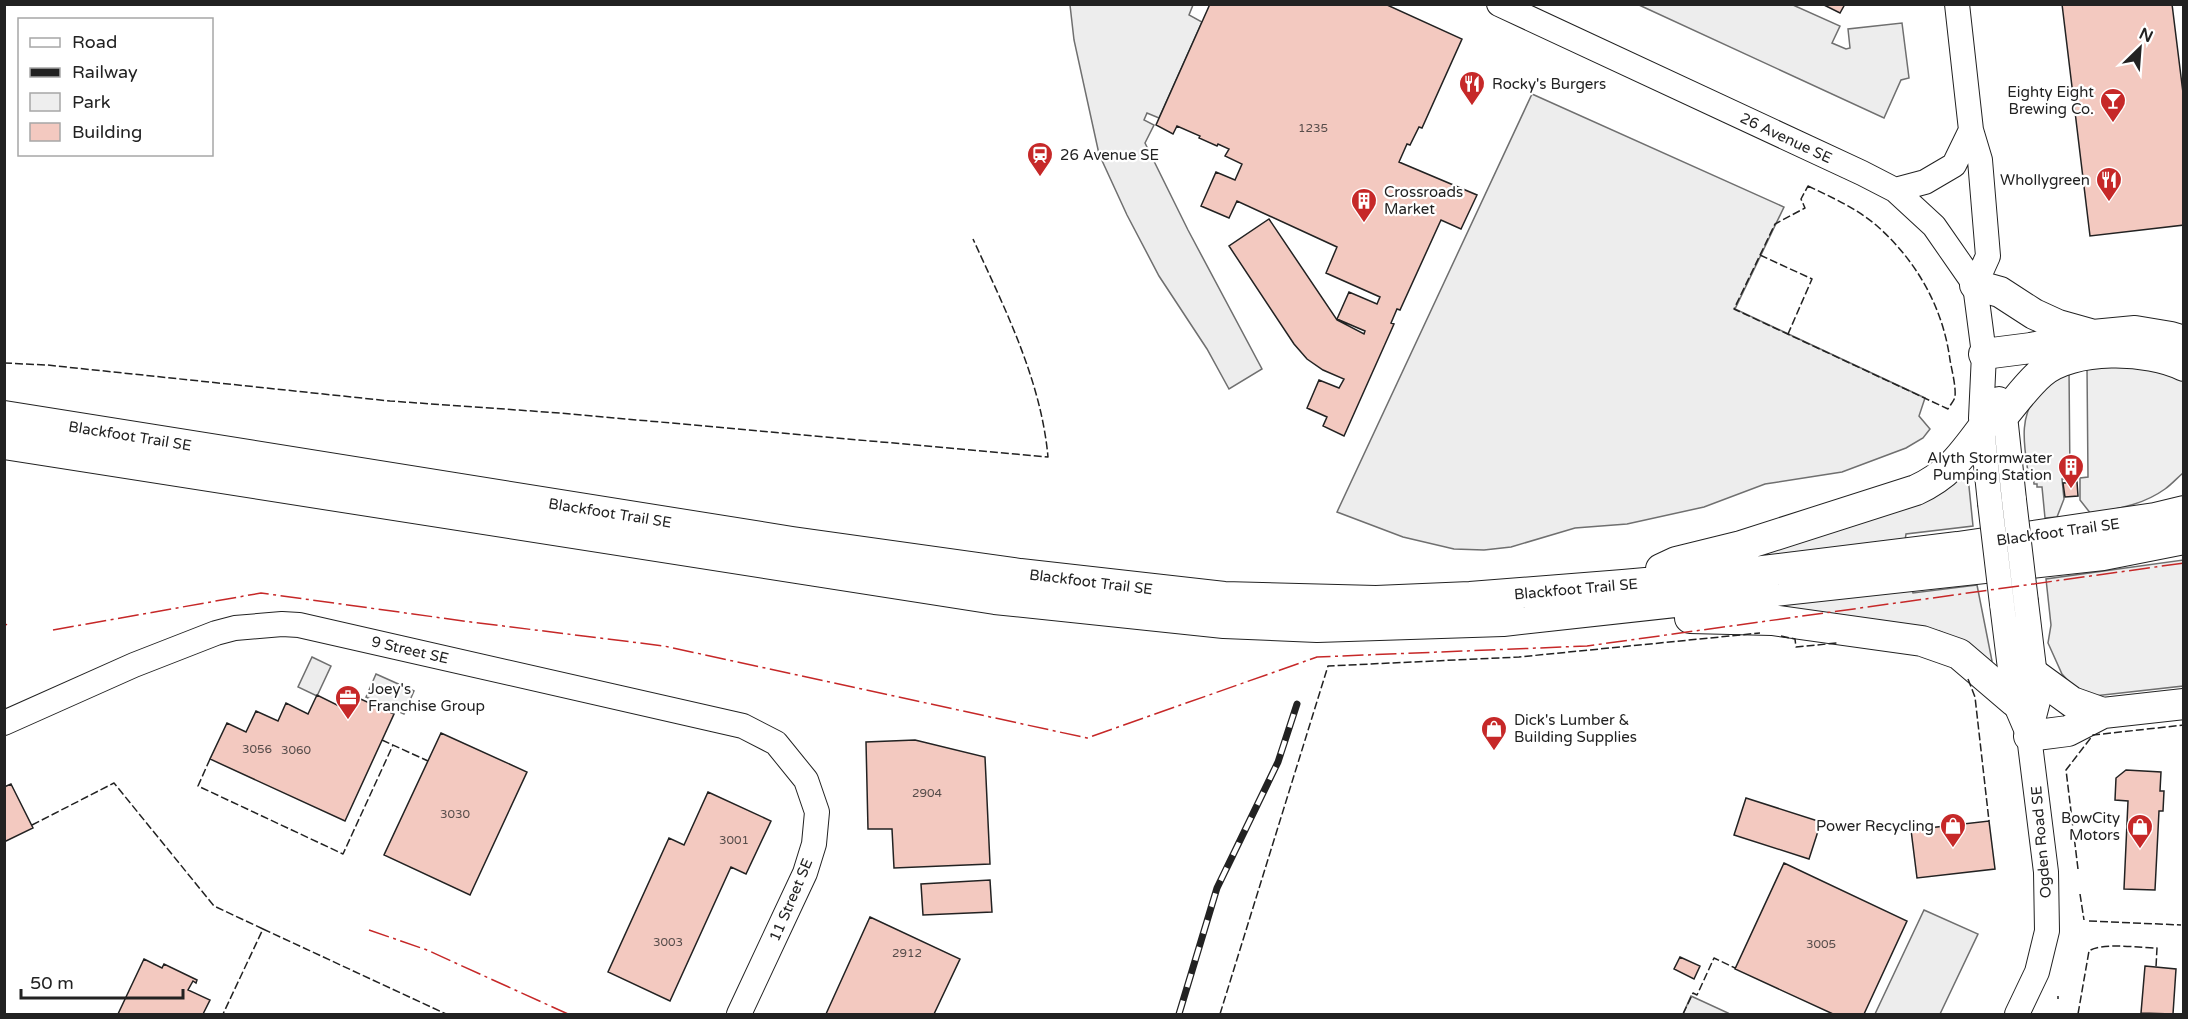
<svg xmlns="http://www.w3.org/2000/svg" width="2188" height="1019" viewBox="0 0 2188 1019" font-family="'Varela Round',sans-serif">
  <rect width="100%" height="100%" fill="#fff"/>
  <path fill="#eee" stroke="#6f6f6f" stroke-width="1.5" d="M2132 363 2183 380V473C2177 478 2172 484 2165 489 2143 505 2117 509 2091 514L2080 500V478L2088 477 2087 367Z
    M2069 369 2070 479H2062L2064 499 2057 517 2045 518 2042 487H2037V484H2034L2033 472H2028C2024 445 2018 414 2040 392 2048 384 2060 377 2069 369Z
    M1967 467 1973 526 1906 534 1905 541 1748 559Z
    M2183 560V686L2094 696 2073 686 2062 674 2048 643 2051 625 2046 579Z
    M1977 585 1992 661 1990 662 1969 644 1939 631 1752 606 1911 587 1913 593Z"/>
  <path fill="#ededed" stroke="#6f6f6f" stroke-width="1.5" d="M1070 5H1193L1189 15 1202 22 1159 118 1147 113 1144 120 1154 125 1145 143 1188 230 1262 369 1229 389 1207 349 1159 276 1127 215 1099 154 1074 40Z
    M1639 5H1793L1840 26 1832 43 1846 49 1850 48 1848 29 1902 23 1909 78 1901 80 1884 118Z
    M1532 94 1784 207 1735 309 1925 398 1919 416 1930 429 1923 438 1906 448 1842 472 1765 484 1704 507 1627 524 1575 528 1511 547 1484 550 1454 549 1403 537 1337 512Z
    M312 657 331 666 317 696 298 687Z
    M376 674 414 691 404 714 366 697Z
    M1924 910 1978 934 1940 1014H1875Z
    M1691 996 1728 1013 1727 1014H1683Z"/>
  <path fill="#f3c9c0" stroke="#222" stroke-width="1.5" d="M1210 4H1385L1462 39 1422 128 1419 127 1410 145 1407 144 1399 162 1477 195 1461 229 1441 220 1400 310 1397 309 1391 323 1394 324 1344 436 1323 426 1327 417 1307 408 1319 380 1339 388 1344 379 1323 370 1307 359 1294 344 1229 246 1269 219 1337 320 1364 334 1365 331 1337 319 1349 292 1377 304 1380 297 1326 273 1337 247 1237 201 1229 218 1201 206 1216 172 1235 180 1242 164 1225 156 1229 149 1218 144 1217 146 1199 138 1200 136 1177 126 1173 134 1156 125Z
    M1822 4H1845L1840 13Z
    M2062 4H2172L2184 101V225L2090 236Z
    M2077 482 2078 496 2065 497 2063 483Z
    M345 692 394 714 345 821 210 759 227 723 246 732 256 711 278 721 286 703 308 714 317 695 339 706Z
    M441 733 527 772 470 895 384 855Z
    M915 740 985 757 990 864 894 868 892 829H868L866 742Z
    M2126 770 2161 772 2160 791H2164L2163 811H2159L2155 890 2124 889 2128 801 2115 800 2116 778Z
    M11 784 33 828 4 842V787Z
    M708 792 771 821 746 874 731 867 670 1001 608 972 669 838 684 845Z
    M1746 798 1821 822 1809 859 1734 835Z
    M1989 821 1995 869 1917 878 1911 830Z
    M1784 863 1907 921 1864 1014H1833L1735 969Z
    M990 880 992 912 923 915 921 884Z
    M870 917 960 959 934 1014H826Z
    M1680 957 1700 966 1694 979 1674 969Z
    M144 959 162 968 164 964 197 980 196 983 193 981 188 990 210 1000 203 1014H118Z
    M2145 966 2176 969 2173 1014 2141 1013Z"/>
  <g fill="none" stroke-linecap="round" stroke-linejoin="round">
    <defs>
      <path id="minor" d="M1499 4 1862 173 1895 190 1934 226 1975 285 1984 354 1981 418 1990 503
        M1957 4 1971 130 1980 160 1988 256 1975 285
        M1895 190 1925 182 1954 165 1971 130
        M1999 399 2006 425 2014 500
        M2026 602 2038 701 2029 736
        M2002 604 2014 701 2029 736 2046 872 2047 931 2037 972 2017 1014
        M4 723 134 665 216 633 235 628 282 624 299 625 743 726 776 743 806 780 817 812 814 844 805 873 739 1014"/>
      <path id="major" d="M1975 285 2000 292 2034 314 2058 325 2090 334
        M1984 354 2031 348 2093 335 2135 331 2171 337 2184 341
        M2004 415C2016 401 2027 385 2041 373 2072 346 2149 348 2184 366
        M4 416 792 542 1020 574 1224 597 1376 601 1470 597 1623 585 1713 577 1958 547 2155 518 2184 511
        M4 444 995 599 1224 623 1317 627 1503 621 2103 555 2184 539
        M1661 569 1676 562 1741 546 1916 490C1947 476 1961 457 1981 430
        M1690 618 1772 620 1922 641 1959 654 2014 701
        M2035 675 2072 702 2103 713
        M2029 736 2068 731 2103 713 2184 704"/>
    </defs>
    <use href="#minor" stroke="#222" stroke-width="26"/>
    <use href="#major" stroke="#222" stroke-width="32"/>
    <use href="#minor" stroke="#fff" stroke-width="24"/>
    <use href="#major" stroke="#fff" stroke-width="30"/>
    <defs>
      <path id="rail" d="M1179 1014 1217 888 1278 762 1297 704"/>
    </defs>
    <use href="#rail" stroke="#222" stroke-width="7"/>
    <use href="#rail" stroke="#fff" stroke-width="4.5" stroke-dasharray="14" stroke-linecap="butt"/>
    <defs>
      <path id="minor-bridge" d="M2014 500 2026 602
        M1990 503 2002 604"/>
    </defs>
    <use href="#minor-bridge" stroke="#222" stroke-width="26" stroke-linecap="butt"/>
    <use href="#minor-bridge" stroke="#fff" stroke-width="24"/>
    <path stroke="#222" stroke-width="1.5" stroke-dasharray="8 3" stroke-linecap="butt" d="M1808 186C1831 197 1856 208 1876 225 1916 260 1943 307 1950 360 1952 371 1956 386 1955 397 1954 401 1950 405 1948 409L1734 309 1775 224 1805 208 1801 199Z
      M1760 255 1812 279 1788 334
      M4 363 47 365 390 401 560 413 1048 457C1041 380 1005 309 973 239
      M1781 636 1795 639 1796 647 1837 643
      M1968 679 1975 697 1989 821
      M382 740 428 761
      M210 759 198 786 343 854 393 745
      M32 825 114 783 214 906 263 929 223 1014
      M2078 869 2066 770 2093 735 2184 725
      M2080 894 2084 920
      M2089 921 2181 925
      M263 929 446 1014
      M2058 999V996
      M1220 1014 1328 666 1519 657 1760 633
      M1683 1014 1693 993 1697 995 1714 958 1735 968
      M2078 1014 2089 951C2101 942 2141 948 2157 948L2156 967"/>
    <path stroke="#c62828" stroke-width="1.5" stroke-dasharray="21 4.5 3 4.5" stroke-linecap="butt" d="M4 623 7 625
      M53 630 261 593 471 622 664 646 1087 738 1317 657 1587 646 2184 563
      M369 930 427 950 568 1014"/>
  </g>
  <defs>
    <symbol id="restaurant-pin" viewBox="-11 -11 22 30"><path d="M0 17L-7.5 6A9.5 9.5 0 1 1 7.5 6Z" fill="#c62828" stroke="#fff"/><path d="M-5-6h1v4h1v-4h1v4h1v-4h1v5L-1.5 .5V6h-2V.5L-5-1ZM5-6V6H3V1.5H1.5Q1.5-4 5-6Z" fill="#fff"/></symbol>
    <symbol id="bar-pin" viewBox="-11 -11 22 30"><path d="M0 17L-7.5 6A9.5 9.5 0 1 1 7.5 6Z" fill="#c62828" stroke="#fff"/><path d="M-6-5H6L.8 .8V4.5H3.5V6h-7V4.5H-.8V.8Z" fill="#fff"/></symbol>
    <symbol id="station-pin" viewBox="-11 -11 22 30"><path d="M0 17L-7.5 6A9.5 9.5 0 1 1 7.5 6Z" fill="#c62828" stroke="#fff"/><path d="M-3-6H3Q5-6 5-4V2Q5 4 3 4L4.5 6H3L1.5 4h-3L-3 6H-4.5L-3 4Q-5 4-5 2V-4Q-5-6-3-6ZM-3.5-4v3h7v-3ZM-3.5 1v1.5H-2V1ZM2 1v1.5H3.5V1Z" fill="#fff"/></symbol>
    <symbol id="building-pin" viewBox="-11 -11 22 30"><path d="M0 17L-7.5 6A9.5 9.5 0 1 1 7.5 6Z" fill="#c62828" stroke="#fff"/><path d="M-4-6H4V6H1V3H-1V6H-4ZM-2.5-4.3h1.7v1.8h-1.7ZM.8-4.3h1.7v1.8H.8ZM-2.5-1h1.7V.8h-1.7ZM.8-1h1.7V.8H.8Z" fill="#fff"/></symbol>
    <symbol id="office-pin" viewBox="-11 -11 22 30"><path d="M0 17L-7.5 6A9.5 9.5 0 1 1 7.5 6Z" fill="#c62828" stroke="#fff"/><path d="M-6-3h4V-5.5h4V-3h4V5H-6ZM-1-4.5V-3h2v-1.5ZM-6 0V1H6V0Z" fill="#fff"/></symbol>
    <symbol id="shop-pin" viewBox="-11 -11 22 30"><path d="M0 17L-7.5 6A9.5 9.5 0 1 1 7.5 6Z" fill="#c62828" stroke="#fff"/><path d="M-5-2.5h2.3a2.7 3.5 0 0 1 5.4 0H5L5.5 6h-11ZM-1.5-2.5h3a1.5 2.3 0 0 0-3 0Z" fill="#fff"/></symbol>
  </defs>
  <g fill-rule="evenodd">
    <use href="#restaurant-pin" x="1457" y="69" width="30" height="40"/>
    <use href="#bar-pin" x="2098" y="86" width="30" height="40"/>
    <use href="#station-pin" x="1025" y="140" width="30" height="40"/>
    <use href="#restaurant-pin" x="2094" y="165" width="30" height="40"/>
    <use href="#building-pin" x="1349" y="186" width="30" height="40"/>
    <use href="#building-pin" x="2056" y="452" width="30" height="40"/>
    <use href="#office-pin" x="333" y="683" width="30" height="40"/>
    <use href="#shop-pin" x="1479" y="714" width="30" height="40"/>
    <use href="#shop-pin" x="1938" y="811" width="30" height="40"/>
    <use href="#shop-pin" x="2125" y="812" width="30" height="40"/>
  </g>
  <g text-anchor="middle" stroke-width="4.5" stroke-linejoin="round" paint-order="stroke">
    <g font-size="12" fill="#564c4a">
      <text x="1313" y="132">1235</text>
      <text x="257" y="753">3056</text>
      <text x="296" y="754">3060</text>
      <text x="927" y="797">2904</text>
      <text x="455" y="818">3030</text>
      <text x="734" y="844">3001</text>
      <text x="668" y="946">3003</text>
      <text x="1821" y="948">3005</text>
      <text x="907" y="957">2912</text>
    </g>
    <g font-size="15" fill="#222" stroke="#fff" text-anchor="start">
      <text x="1492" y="89">Rocky's Burgers</text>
      <text x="2094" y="97" text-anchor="end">Eighty Eight<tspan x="2094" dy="17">Brewing Co.</tspan></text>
      <text x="1060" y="160">26 Avenue SE</text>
      <text x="2090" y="185" text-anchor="end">Whollygreen</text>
      <text x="1384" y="197">Crossroads<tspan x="1384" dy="17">Market</tspan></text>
      <text x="2052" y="463" text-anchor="end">Alyth Stormwater<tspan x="2052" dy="17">Pumping Station</tspan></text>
      <text x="368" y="694">Joey's<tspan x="368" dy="17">Franchise Group</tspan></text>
      <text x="1514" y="725">Dick's Lumber &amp;<tspan x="1514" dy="17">Building Supplies</tspan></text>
      <text x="2120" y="823" text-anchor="end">BowCity<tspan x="2120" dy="17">Motors</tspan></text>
      <text x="1934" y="831" text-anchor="end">Power Recycling</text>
    </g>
    <g font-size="15" fill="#222" stroke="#fff">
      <text transform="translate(1786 138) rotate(25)" y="5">26 Avenue SE</text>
      <text transform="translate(130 436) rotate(9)" y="5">Blackfoot Trail SE</text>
      <text transform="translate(610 513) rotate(9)" y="5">Blackfoot Trail SE</text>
      <text transform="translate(2058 532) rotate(-8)" y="5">Blackfoot Trail SE</text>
      <text transform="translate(1091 582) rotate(7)" y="5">Blackfoot Trail SE</text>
      <text transform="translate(1576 589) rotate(-5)" y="5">Blackfoot Trail SE</text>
      <text transform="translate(410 650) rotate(13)" y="5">9 Street SE</text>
      <text transform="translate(2041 842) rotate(-95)" y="5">Ogden Road SE</text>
      <text transform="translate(791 900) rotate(-67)" y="5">11 Street SE</text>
    </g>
  </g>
  <rect width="2188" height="1019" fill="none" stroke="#222222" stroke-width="12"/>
  <rect x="18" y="18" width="195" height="138" fill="#ffffff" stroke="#a7a7a7" stroke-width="1.5"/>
  <rect x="30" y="38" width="30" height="9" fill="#ffffff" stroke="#a7a7a7" stroke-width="1.5"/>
  <text x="72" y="48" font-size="18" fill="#222222">Road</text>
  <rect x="30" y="68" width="30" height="9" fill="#222222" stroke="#a7a7a7" stroke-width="1.5"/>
  <text x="72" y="78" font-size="18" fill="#222222">Railway</text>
  <rect x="30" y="93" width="30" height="18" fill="#eeeeee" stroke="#a7a7a7" stroke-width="1.5"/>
  <text x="72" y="108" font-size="18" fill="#222222">Park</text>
  <rect x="30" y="123" width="30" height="18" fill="#f3c9c0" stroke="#a7a7a7" stroke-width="1.5"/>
  <text x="72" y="138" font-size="18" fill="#222222">Building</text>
  <g transform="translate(2140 48) rotate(25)" stroke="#ffffff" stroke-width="4.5" paint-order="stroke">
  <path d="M0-4.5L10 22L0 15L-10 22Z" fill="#222222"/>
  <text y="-9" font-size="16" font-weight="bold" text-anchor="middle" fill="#222222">N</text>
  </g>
  <path d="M21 989v9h162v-9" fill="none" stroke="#222222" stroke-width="3"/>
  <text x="30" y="989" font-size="18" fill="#222222" stroke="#ffffff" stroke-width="4.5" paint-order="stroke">50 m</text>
</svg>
